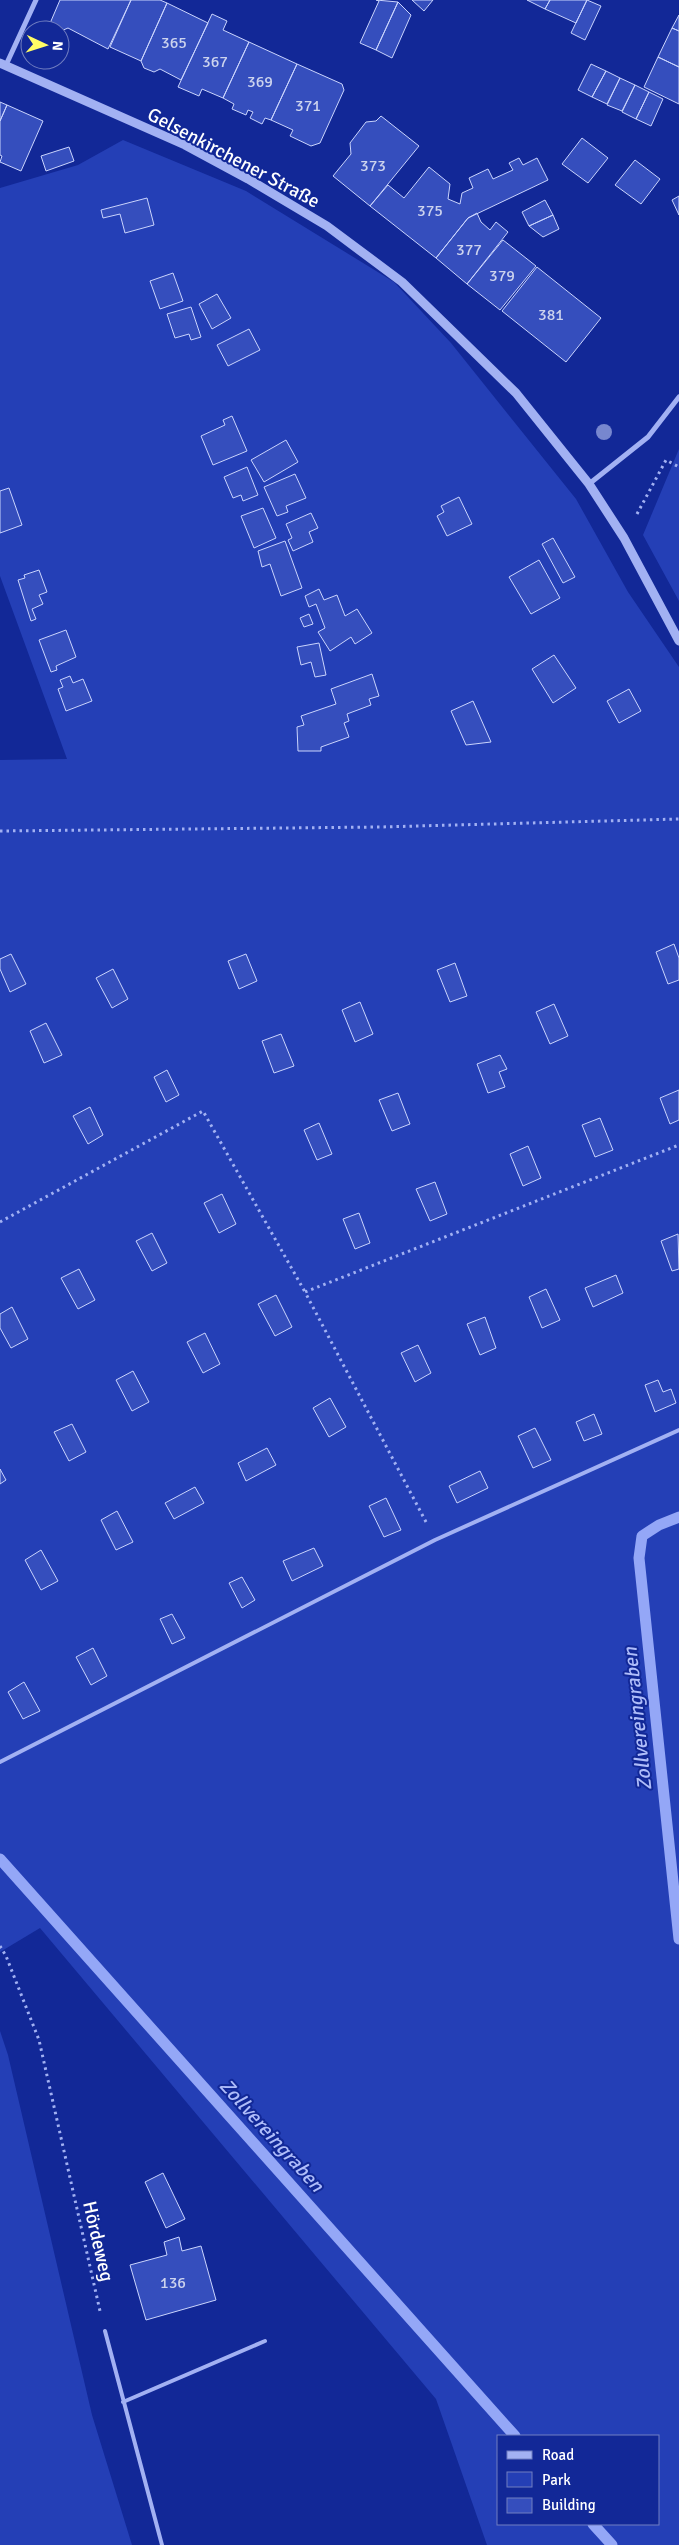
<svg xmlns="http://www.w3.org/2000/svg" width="679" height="2545" viewBox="0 0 679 2545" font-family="Signika,sans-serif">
  <rect width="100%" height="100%" fill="#122897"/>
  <path fill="#243fb6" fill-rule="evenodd" d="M123 140 246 191 394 282 451 343 576 499 628 592 679 667V2545H487L436 2399 40 1928 0 1952V760L67 759 0 576V188L78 165ZM498 2436H658V2524H498Z
    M679 449V601L643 535Z
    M0 2031 8 2055 92 2415 132 2545H0Z"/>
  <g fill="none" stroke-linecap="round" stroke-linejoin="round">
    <path stroke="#94a7f7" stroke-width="11" d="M679 1517 659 1525 642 1536 639 1558 679 1939
      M0 1859 515 2436
      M593 2524 612 2545"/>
  </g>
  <path fill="#354ebd" stroke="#cad4fd" d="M60 0H131L108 49 68 28 61 31 54 28 51 21Z
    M131 0H160L167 3 141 61 110 47Z
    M376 0 398 2 376 50 360 43 379 1Z
    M412 0H433L424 11Z
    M527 0H550L545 9Z
    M550 0H587L576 23 545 9Z
    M587 0 601 6 585 40 571 33Z
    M398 2 411 15 392 58 376 50Z
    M167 3 208 23 181 80 160 69 154 72 144 68 141 61Z
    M212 14 227 21 223 30 249 42 223 98 202 89 199 96 178 87Z
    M679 15V31L672 28Z
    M672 28 679 31V67L658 57Z
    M249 42 297 64 271 120 265 118 262 124 250 118 253 112 248 110 246 115 232 109 234 104 223 98Z
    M658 57 679 67V104L644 87Z
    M297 64 342 84 344 90 320 143 311 146 290 136 293 130 271 120Z
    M591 64 606 71 592 97 578 90Z
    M606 71 620 78 607 104 592 97Z
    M620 78 635 85 622 111 607 105Z
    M635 85 649 92 636 119 622 112Z
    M649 92 663 99 651 126 636 119Z
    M0 102 7 105 0 121Z
    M7 105 43 121 21 171 0 162 2 156 0 155V121Z
    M381 116 419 146 370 206 333 176 351 154 350 143 366 122 376 121Z
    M582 138 608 158 588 183 562 164Z
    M69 147 74 161 46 171 41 156Z
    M519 158 523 165 537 158 548 180 468 218 436 258 370 206 388 185 404 198 429 167 450 184 448 199 460 204 462 193 473 188 469 178 488 169 493 179 513 170 509 163Z
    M635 160 660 179 641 204 615 185Z
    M679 196V215L672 200Z
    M147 198 154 225 125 233 120 214 103 218 101 210Z
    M545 200 553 215 529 226 522 212Z
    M477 213 481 222 490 230 496 222 508 232 467 284 436 258 468 218Z
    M553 215 559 229 543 237 529 226Z
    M503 240 536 266 500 310 467 284Z
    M537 267 601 318 566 362 502 311Z
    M173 273 183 301 160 309 150 281Z
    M217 294 231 318 212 329 199 304Z
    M191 307 201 337 191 340 189 334 175 338 167 314Z
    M249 329 260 350 228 366 217 345Z
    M232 416 247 451 213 465 201 436 225 425 223 420Z
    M286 440 298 462 264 482 251 460Z
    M247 467 258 495 243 501 241 495 233 498 224 477Z
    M295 474 306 498 286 506 288 512 277 516 264 487Z
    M9 488 22 525 0 533V491Z
    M459 497 472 524 447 536 437 516 444 512 441 506Z
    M263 508 276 538 254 548 241 516Z
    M311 513 318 528 309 532 313 542 293 551 288 540 292 538 286 524Z
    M553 538 575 577 563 583 542 544Z
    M285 541 302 588 281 596 270 564 262 567 258 551Z
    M539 560 560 598 531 614 509 577Z
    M39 570 47 592 39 595 43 604 32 609 36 619 31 621 18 580 25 578 24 575Z
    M319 589 324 600 337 595 345 616 357 609 372 633 355 644 351 637 330 651 318 632 325 628 316 604 309 607 305 596Z
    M309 614 313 624 304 627 300 618Z
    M66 630 76 657 56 666 57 670 51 672 39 640Z
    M319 643 326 675 315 677 311 662 301 665 297 647Z
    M554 655 576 688 553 703 532 669Z
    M372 674 379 696 369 699 371 705 347 714 349 721 344 723 349 737 321 747V751H298L297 727 304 725 301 716 336 704 331 689Z
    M70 676 73 683 83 679 92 701 66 711 58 689 63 687 60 680Z
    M629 689 641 711 619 723 607 701Z
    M473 701 491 742 466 745 451 711Z
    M674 944 679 958V980L668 984 656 952Z
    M11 954 26 984 10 992 0 969V959Z
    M246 954 257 981 239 989 228 961Z
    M455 963 467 996 450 1002 437 970Z
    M113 969 128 999 112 1008 96 978Z
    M360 1002 373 1034 355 1042 342 1010Z
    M554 1004 568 1036 550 1044 536 1012Z
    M46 1023 62 1055 44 1063 30 1031Z
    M281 1034 294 1066 274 1073 262 1041Z
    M500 1055 507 1069 499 1072 505 1087 488 1093 477 1064Z
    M167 1070 179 1095 166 1102 154 1077Z
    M679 1090V1120L670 1124 660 1098Z
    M398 1093 410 1124 392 1131 379 1100Z
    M90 1107 103 1135 88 1144 73 1116Z
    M600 1118 613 1150 595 1157 582 1125Z
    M319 1123 332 1154 317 1160 304 1130Z
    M528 1146 541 1178 523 1186 510 1154Z
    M435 1182 447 1214 430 1221 416 1189Z
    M222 1194 236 1224 219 1233 204 1203Z
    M359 1213 370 1243 355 1249 343 1219Z
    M152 1233 167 1263 152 1271 136 1241Z
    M678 1234 679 1269 672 1271 661 1241Z
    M79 1269 95 1300 78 1309 61 1278Z
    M616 1275 623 1293 593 1307 585 1288Z
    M546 1289 560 1320 542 1328 529 1297Z
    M276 1295 292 1327 275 1336 258 1304Z
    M12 1307 28 1339 11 1348 0 1328V1314Z
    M485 1317 496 1348 480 1355 467 1324Z
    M205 1333 220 1364 203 1373 187 1342Z
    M418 1345 431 1373 415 1382 401 1353Z
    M133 1371 149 1402 132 1411 116 1380Z
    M658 1380 663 1392 671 1389 676 1403 655 1412 645 1385Z
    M330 1398 346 1427 329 1437 313 1408Z
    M594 1414 602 1434 584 1441 576 1422Z
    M72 1424 86 1452 69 1461 54 1432Z
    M535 1428 551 1460 533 1468 518 1436Z
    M267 1448 276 1465 246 1481 238 1463Z
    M0 1469 6 1480 0 1484Z
    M480 1471 488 1488 457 1503 449 1486Z
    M195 1487 204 1503 174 1519 165 1503Z
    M386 1498 401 1530 384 1537 369 1506Z
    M117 1511 133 1542 116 1550 101 1520Z
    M314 1548 323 1566 292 1581 283 1561Z
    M41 1550 58 1581 41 1590 25 1560Z
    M242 1577 255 1600 242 1608 229 1583Z
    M172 1614 185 1638 172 1644 160 1619Z
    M93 1648 107 1676 91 1685 76 1657Z
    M24 1682 40 1711 23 1719 8 1692Z
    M163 2173 185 2219 166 2228 145 2182Z
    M179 2237 182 2251 201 2246 216 2300 146 2320 130 2265 167 2255 164 2242Z"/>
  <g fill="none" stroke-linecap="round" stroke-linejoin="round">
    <path stroke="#a2b1f3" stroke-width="3" stroke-dasharray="2.5 4" stroke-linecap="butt" d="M637 514 666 460 679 467
      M0 831 380 827 679 819
      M0 1222 203 1111 305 1292
      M426 1522 305 1292 679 1145
      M0 1946 6 1956 39 2040 100 2311"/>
    <path stroke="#a2b1f3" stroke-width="4" d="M0 1762 435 1540 679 1430
      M105 2331 162 2545
      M123 2402 265 2341"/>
    <path stroke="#a2b1f3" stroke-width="5" d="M6 65 36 0
      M589 484 648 437 679 397"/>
    <path stroke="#a2b1f3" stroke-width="9" d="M0 63 185 145 248 179 327 226 402 282 516 393 589 484 624 538 679 641"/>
  </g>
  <circle fill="#7787cf" cx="604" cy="432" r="8"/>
  <g text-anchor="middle" stroke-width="4" stroke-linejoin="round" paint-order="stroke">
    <g font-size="16" fill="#ccd3ee">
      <text x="174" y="48">365</text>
      <text x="215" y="67">367</text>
      <text x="260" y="87">369</text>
      <text x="308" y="111">371</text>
      <text x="373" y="171">373</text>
      <text x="430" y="216">375</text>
      <text x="469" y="255">377</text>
      <text x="502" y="281">379</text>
      <text x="551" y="320">381</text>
      <text x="173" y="2288">136</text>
    </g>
    <g font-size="19" fill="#fff" stroke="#122897">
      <text transform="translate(234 157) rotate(28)" y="7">Gelsenkirchener Straße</text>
      <text transform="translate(99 2241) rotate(77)" y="7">Hördeweg</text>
    </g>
    <g font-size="20" font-style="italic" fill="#afbdfa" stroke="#122897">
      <text transform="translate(637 1719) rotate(-96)" y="7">Zollvereingraben</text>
      <text transform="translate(272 2135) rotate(48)" y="7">Zollvereingraben</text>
    </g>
  </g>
  <rect x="497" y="2435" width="162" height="90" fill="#122897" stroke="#717ec1"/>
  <rect x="507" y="2451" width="25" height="8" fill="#a2b1f3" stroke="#717ec1"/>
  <text x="542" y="2460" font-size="15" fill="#ffffff">Road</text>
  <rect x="507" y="2472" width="25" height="15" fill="#243fb6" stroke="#717ec1"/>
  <text x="542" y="2485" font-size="15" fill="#ffffff">Park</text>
  <rect x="507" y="2498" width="25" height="15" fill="#354ebd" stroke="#717ec1"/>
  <text x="542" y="2510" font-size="15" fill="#ffffff">Building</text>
  <g transform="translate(45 45) rotate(94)"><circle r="24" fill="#122897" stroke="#717ec1"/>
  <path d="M0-4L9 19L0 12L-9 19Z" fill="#fffc65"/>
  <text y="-8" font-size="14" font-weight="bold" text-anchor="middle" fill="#ffffff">N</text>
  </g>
</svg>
